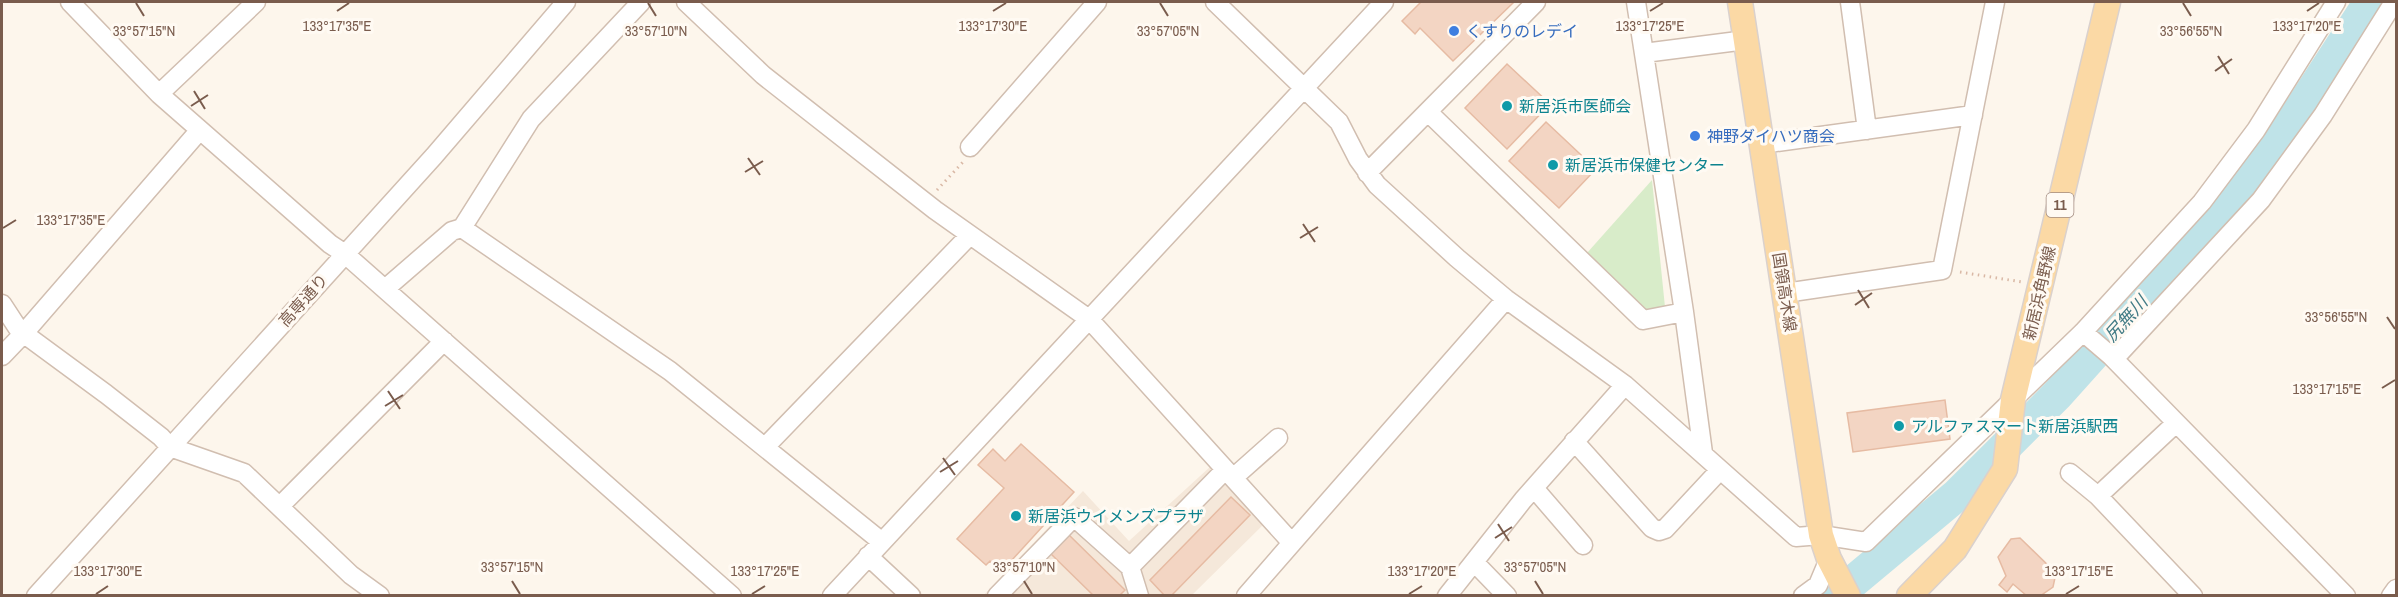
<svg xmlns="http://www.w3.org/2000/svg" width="2398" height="597" viewBox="0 0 2398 597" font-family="'Archivo Narrow','Noto Sans JP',sans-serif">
  <rect width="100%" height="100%" fill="#fdf6ec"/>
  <path fill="#f5e8da" d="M1211 466 1265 523 1192 595 983 596 1083 491 1129 541Z"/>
  <path fill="#d8ecc9" d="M1652 180 1665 307 1649 313 1587 253Z"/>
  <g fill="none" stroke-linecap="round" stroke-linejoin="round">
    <path stroke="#bfe3e8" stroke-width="33" d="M1836 596 1957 495 2058 394 2213 221 2296 116 2370 2"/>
  </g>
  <path fill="#f3d5c3" stroke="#e6bba3" stroke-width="1.5" d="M1421 2H1514L1453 61 1420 28 1415 34 1402 21Z
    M1507 64 1550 104 1507 149 1465 108Z
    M1546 122 1596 169 1559 208 1509 161Z
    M1945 400 1950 439 1853 452 1847 413Z
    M1021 444 1074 492 1001 572 990 561 986 565 957 539 1004 488 978 465 993 449 1005 461Z
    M1231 497 1250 515 1171 596H1165L1150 580Z
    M1068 534 1125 590 1119 596H1094L1050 553Z
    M2020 538 2056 573 2053 587 2040 596H2027L2013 584 2007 592 1999 585 2006 576 1998 557 2011 539Z"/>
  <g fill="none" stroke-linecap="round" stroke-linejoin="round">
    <defs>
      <path id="minor" d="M70 2 159 94 330 244 345 254 732 596
        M686 2 763 75 935 210 1089 319 1292 543 1246 596
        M1215 2 1339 122 1358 159 1377 185 1457 258 1506 299 1625 385 1796 537 1821 535 1866 542 2083 332 2202 202 2256 130 2336 2
        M1636 2 1684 312 1703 453
        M1850 2 1867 130
        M1644 53 1746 40
        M159 94 256 2
        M1428 112 1643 320 1684 312
        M1762 144 1973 115
        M970 147 1097 2
        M1367 173 1536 2
        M462 228 670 371 882 542
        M385 289 452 231 462 228 531 119 641 2
        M1785 293 1942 270 1995 2
        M2 304 19 330 106 394 161 437 170 447 244 473 351 575 380 596
        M2083 332 2111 356 2346 596
        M2 356 24 333 199 131
        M2114 359 2261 200 2323 115 2394 2
        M1574 441 1652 528 1659 531 1665 529 1720 470
        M765 447 970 235
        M2070 473 2098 496 2193 596
        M1233 478 1278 438
        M1534 488 1583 545
        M2098 496 2176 423
        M280 506 444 341
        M1292 543 1506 299
        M868 556 911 596
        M1475 563 1507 596
        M1130 567 1139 596
        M36 596 434 156 566 2
        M832 596 1384 2
        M997 596 1074 517 1130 567 1225 470
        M1447 596 1523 500 1625 385
        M1803 596 1818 585 1829 559
        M2391 596 2396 589"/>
      <path id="major" d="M1740 2 1821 535 1829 559 1848 596
        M1909 596 1955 549 2005 469 2013 400 2108 2"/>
    </defs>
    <use href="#minor" stroke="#d1beb0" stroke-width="21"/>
    <use href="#major" stroke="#dad1cd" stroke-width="27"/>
    <path stroke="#d9b8a5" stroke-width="3" stroke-dasharray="1.5 4.5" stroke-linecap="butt" d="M937 190 963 162
      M1960 272 2022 282"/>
    <use href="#minor" stroke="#fff" stroke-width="18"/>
    <use href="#major" stroke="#fbd9a5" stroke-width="24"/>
  </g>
  <path fill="none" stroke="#7a5c4d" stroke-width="2" d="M136 3 144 16M648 3 656 16M1160 3 1168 16M2183 3 2191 16M337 11 349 3M993 11 1006 3M1650 11 1663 3M2307 11 2319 3M2218 56 2229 74M2215 71 2232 59M194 91 205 109M191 106 208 95M748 158 760 175M745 172 763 161M1303 224 1315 242M3 228 16 220M1300 238 1318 227M1858 290 1869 308M1855 305 1872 293M2387 317 2395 329M2382 388 2395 380M388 391 400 409M385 406 403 395M943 458 955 475M940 472 958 461M1498 524 1509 541M1495 538 1512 527M512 581 520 594M1024 581 1032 594M1535 581 1543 594M96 594 108 586M752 594 765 586M1409 594 1422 586M2066 594 2079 586"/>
  <g fill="#3f7fe0" stroke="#fffaf3" stroke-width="2">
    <circle cx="1454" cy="31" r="6"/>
    <circle cx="1695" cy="136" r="6"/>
  </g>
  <g fill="#0f9aa8" stroke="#fffaf3" stroke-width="2">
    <circle cx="1507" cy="106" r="6"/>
    <circle cx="1553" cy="165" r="6"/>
    <circle cx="1899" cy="426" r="6"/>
    <circle cx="1016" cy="516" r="6"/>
  </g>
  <g text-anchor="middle" stroke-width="6" stroke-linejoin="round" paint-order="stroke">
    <rect fill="#fffaf3" stroke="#a28b7f" stroke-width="1.5" x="2046.5" y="193" width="27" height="24" rx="4.5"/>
    <g font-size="15" font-weight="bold" fill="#7a5c4d">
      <text x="2060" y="210">11</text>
    </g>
    <g font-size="16" fill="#366cbe" stroke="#fffaf3" text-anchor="start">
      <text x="1466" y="37">くすりのレデイ</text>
      <text x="1707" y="142">神野ダイハツ商会</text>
    </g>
    <g font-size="16" fill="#0d838f" stroke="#fffaf3" text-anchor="start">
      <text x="1519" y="112">新居浜市医師会</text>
      <text x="1565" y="171">新居浜市保健センター</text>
      <text x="1911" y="432">アルファスマート新居浜駅西</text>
      <text x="1028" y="522">新居浜ウイメンズプラザ</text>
    </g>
    <g font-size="16" fill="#7a5c4d" stroke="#fffaf3">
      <text transform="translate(1785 292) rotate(81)" y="6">国領高木線</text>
      <text transform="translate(2039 293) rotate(-77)" y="6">新居浜角野線</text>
      <text transform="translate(303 300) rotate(-48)" y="6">高専通り</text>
    </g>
    <g font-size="18" font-style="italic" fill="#437c86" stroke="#fffaf3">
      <text transform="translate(2126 319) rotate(-48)" y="6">尻無川</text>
    </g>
  </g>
  <g font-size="15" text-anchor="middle" fill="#7a5c4d" stroke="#fffaf3" stroke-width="6" stroke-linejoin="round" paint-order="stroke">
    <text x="337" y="31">133°17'35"E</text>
    <text x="993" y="31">133°17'30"E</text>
    <text x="1650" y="31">133°17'25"E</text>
    <text x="2307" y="31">133°17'20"E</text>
    <text x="1168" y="36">33°57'05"N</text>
    <text x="144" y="36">33°57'15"N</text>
    <text x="656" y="36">33°57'10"N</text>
    <text x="2191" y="36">33°56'55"N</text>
    <text x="71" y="225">133°17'35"E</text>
    <text x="2336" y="322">33°56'55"N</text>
    <text x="2327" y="394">133°17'15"E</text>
    <text x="512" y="572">33°57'15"N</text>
    <text x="1024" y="572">33°57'10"N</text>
    <text x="1535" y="572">33°57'05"N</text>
    <text x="108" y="576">133°17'30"E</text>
    <text x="765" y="576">133°17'25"E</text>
    <text x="1422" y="576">133°17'20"E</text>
    <text x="2079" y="576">133°17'15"E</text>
  </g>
  <rect width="2398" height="597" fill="none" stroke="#7a5c4d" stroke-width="6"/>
</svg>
